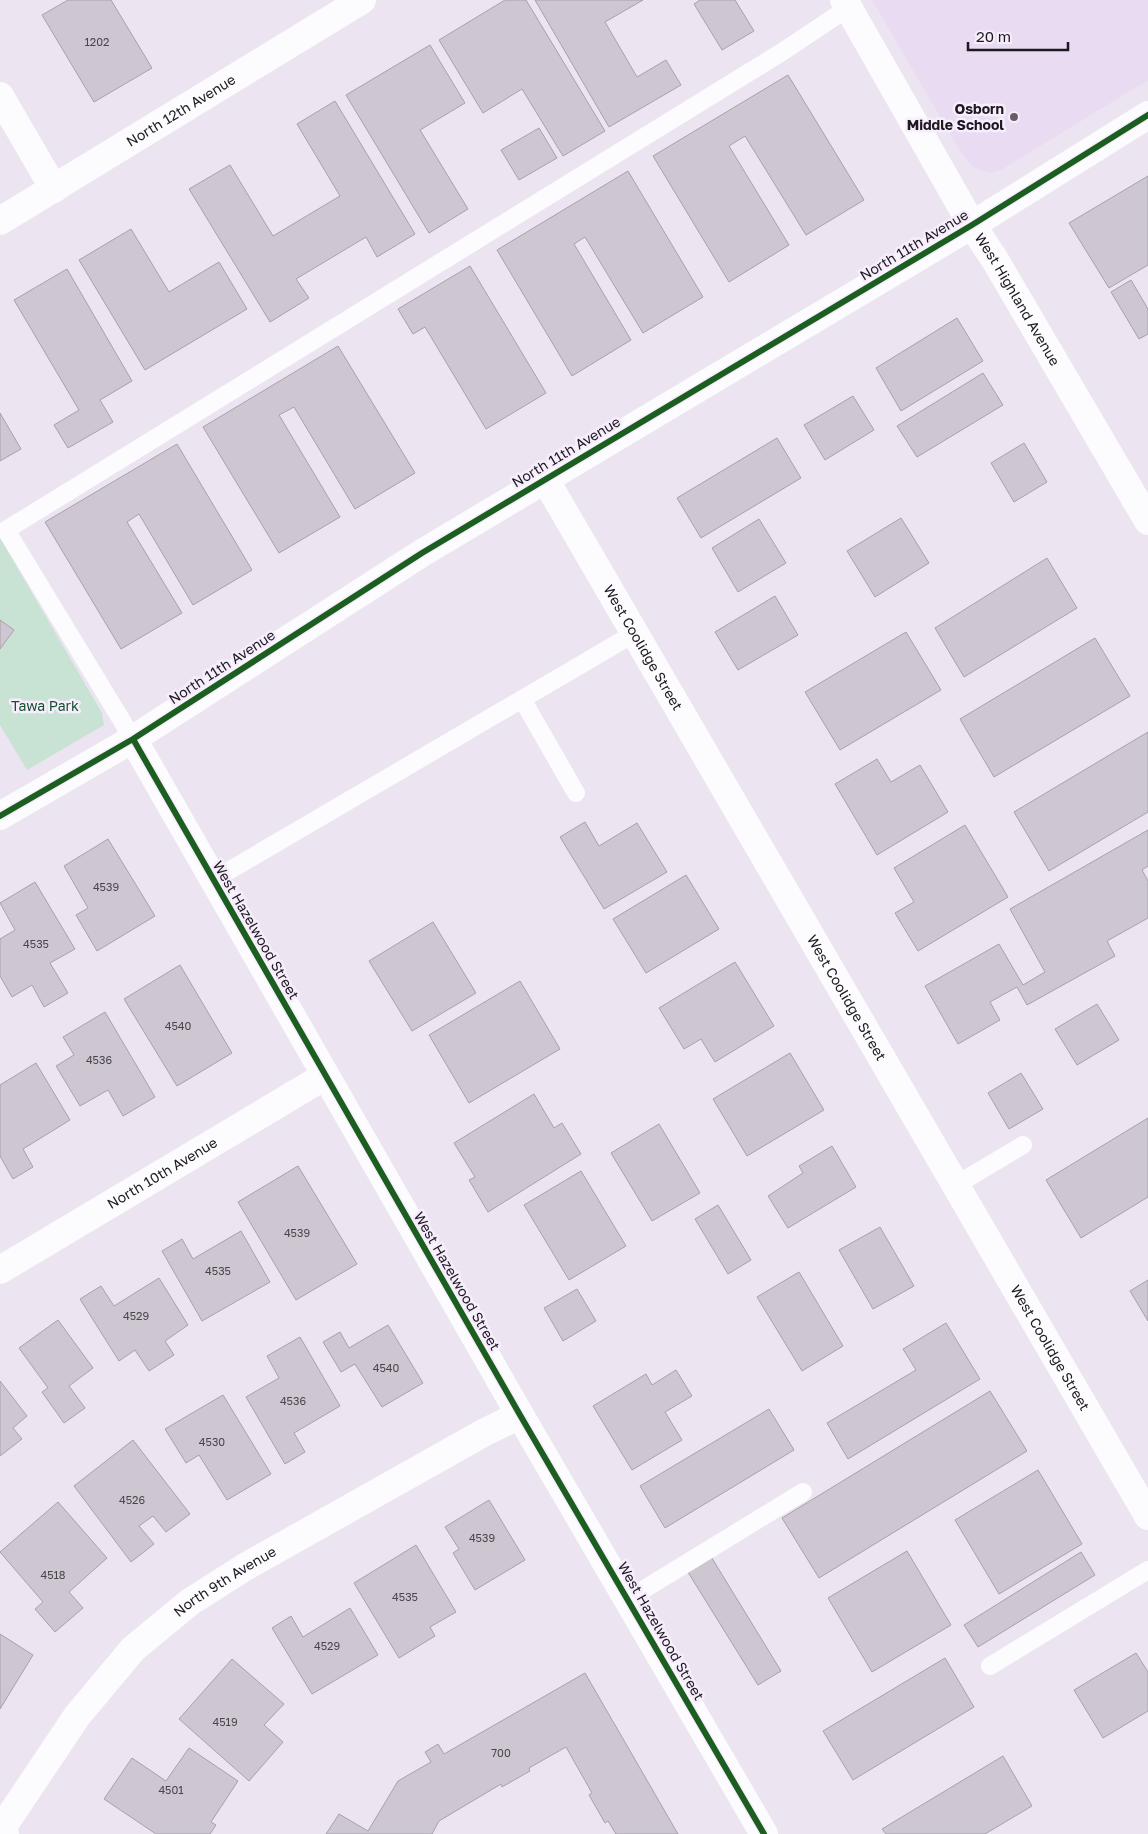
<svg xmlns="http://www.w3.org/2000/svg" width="1148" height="1834" viewBox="0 0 1148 1834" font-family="'Golos Text',sans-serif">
  <rect width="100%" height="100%" fill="#ece4f0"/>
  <path fill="#e9dbf1" d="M872 0H1148V80L1001 170 989 173 973 167 962 154Z"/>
  <path fill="#c8e2d3" d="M0 538 102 713 104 725 27 770 0 725Z"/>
  <path fill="#cec7d2" stroke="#a7a1ab" d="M68 0H111L152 68 94 102 42 15Z
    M505 0H526L605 131 563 156 522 89 483 113 439 40Z
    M535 0H643L605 22 637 77 666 60 681 85 609 127Z
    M700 0H735L754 31 722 50 694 4Z
    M430 45 465 103 420 130 468 209 429 233 346 95Z
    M788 75 864 200 806 235 745 136 729 146 789 245 729 282 653 156Z
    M335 101 415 234 377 257 366 237 296 279 309 298 270 322 189 189 230 165 273 236 340 196 297 124Z
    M539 128 557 158 519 180 501 150Z
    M628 171 703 297 643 333 585 237 574 244 631 340 572 376 497 250Z
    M1148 176V265L1109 288 1069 223Z
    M131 229 169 292 219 262 247 309 145 370 79 260Z
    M470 266 546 393 486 429 425 327 413 334 398 309Z
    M67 269 132 381 100 400 113 422 68 448 54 425 79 410 14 300Z
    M1131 280 1148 309V334L1139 339 1111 292Z
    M957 318 983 361 901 411 876 368Z
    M338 346 415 473 355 509 294 407 279 415 340 517 279 553 203 427Z
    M983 373 1003 405 917 457 897 426Z
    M853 396 874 430 825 460 804 425Z
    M0 413 21 449 0 461Z
    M777 438 801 478 701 538 677 498Z
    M1024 443 1047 482 1014 502 991 463Z
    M177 444 252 570 193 605 139 514 127 522 182 613 121 649 45 522Z
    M901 518 929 563 875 597 847 551Z
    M759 519 786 563 738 592 712 548Z
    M1047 558 1077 608 964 677 935 628Z
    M775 596 798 635 738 670 715 632Z
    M0 620 14 630 0 649Z
    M906 632 941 690 840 750 805 692Z
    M1095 638 1130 696 994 777 960 719Z
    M1148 732V812L1049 871 1014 812Z
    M877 759 891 782 920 765 948 812 877 855 835 784Z
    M585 822 599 846 637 823 667 872 604 909 560 837Z
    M965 825 1008 897 918 951 895 913 914 902 894 868Z
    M1148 830V866L1142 870 1148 881V918L1107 941 1115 956 1027 1005 1017 987 990 1002 1000 1020 958 1044 925 986 999 944 1023 985 1045 972 1010 909Z
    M108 839 155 916 97 951 76 915 88 908 64 866Z
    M686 875 719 929 646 973 613 919Z
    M35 882 75 949 50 963 68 993 44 1007 32 985 12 997 0 976V939L15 930 0 903Z
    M433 922 476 993 412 1031 369 961Z
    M735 962 774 1026 715 1062 701 1039 684 1049 659 1008Z
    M180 965 232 1053 177 1086 124 999Z
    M520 981 560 1049 469 1103 429 1035Z
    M1097 1004 1119 1040 1077 1065 1055 1029Z
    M105 1012 155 1097 123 1116 108 1090 80 1106 56 1066 74 1055 63 1037Z
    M790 1053 824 1110 747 1156 713 1099Z
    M36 1063 70 1120 23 1149 33 1167 13 1179 0 1156V1085Z
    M1021 1073 1043 1109 1009 1129 988 1093Z
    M534 1094 554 1128 562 1123 581 1154 488 1212 469 1180 475 1177 454 1143Z
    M1148 1118V1197L1081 1238 1046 1180Z
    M659 1124 700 1193 652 1221 611 1153Z
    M832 1146 856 1187 788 1228 768 1196 803 1173 799 1166Z
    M298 1166 357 1264 296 1300 238 1202Z
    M581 1171 626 1246 569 1280 524 1205Z
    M718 1205 751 1260 728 1274 695 1219Z
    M880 1227 914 1286 873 1309 839 1250Z
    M241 1231 270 1282 202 1321 162 1251 182 1239 193 1259Z
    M799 1272 843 1346 802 1371 757 1297Z
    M159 1278 188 1325 165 1341 174 1355 149 1371 135 1350 119 1361 80 1299 101 1286 114 1306Z
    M1148 1280V1321L1130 1291Z
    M577 1289 596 1321 563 1341 544 1308Z
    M58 1320 93 1368 69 1386 85 1408 64 1423 42 1392 48 1388 19 1348Z
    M946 1323 980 1379 848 1459 827 1423 916 1370 903 1349Z
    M388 1325 423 1383 382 1407 355 1364 341 1372 323 1342 340 1332 349 1348Z
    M300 1337 340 1406 294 1433 305 1452 285 1464 246 1397 279 1378 267 1356Z
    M676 1370 692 1396 665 1412 682 1440 632 1470 593 1406 646 1374 652 1385Z
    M0 1381 27 1416 13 1428 22 1439 0 1456Z
    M990 1391 1027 1451 819 1578 782 1518Z
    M223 1395 271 1474 227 1500 199 1455 186 1463 165 1429Z
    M769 1409 794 1450 665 1528 640 1486Z
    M133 1440 190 1514 166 1532 153 1516 139 1526 154 1544 131 1562 74 1486Z
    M1038 1470 1082 1544 999 1594 955 1520Z
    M489 1500 525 1560 475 1590 453 1553 459 1549 445 1527Z
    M58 1502 107 1558 69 1592 83 1608 55 1632 35 1609 43 1602 0 1552Z
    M416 1545 456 1612 430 1627 435 1636 399 1658 354 1583Z
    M907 1551 951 1625 872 1672 828 1598Z
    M1081 1552 1095 1575 978 1647 964 1625Z
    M710 1555 781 1671 758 1685 686 1569Z
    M350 1608 378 1655 312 1694 272 1628 291 1616 303 1637Z
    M0 1634 33 1655 0 1709Z
    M1136 1653 1148 1672V1711L1103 1738 1074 1690Z
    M945 1658 974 1707 853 1780 823 1731Z
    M232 1659 284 1704 264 1725 283 1742 249 1781 179 1719Z
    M585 1673 678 1834H616L608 1821 605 1823 589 1795 592 1793 566 1747 529 1768 530 1771 502 1787 501 1784 439 1821 432 1834H326L339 1814 368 1831 398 1781 431 1762 425 1752 438 1744 444 1754Z
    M189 1748 238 1781 211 1822 216 1825 210 1834H156L104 1799 132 1758 166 1781Z
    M1003 1756 1032 1806 985 1834H886L882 1829Z"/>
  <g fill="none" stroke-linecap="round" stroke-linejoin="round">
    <path stroke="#fcfbfd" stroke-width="18" d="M522 699 576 793
      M133 739 6 530 782 52 848 8
      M213 880 635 633
      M956 1185 1023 1145
      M628 1599 803 1492
      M990 1666 1148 1570"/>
    <g stroke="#fcfbfd" stroke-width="28">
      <path id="s1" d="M844 0 972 225 995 260 1148 521"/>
      <path d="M0 96 54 189"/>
      <path id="s2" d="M0 221 362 0"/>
      <path id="s3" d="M545 479 1148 1516"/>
      <path d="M133 739 520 1415 764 1834"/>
      <path id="s4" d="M0 1270 325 1076"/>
      <path id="s5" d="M0 1831 77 1716 133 1649 190 1602 245 1567 485 1432 520 1415"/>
    </g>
    <path stroke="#fcfbfd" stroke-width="28" d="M0 816 133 739 422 553 972 225 1148 115
      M0 1831 5 1834"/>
    <defs>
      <path id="cycleway" d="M133 739 520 1415 764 1834
        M0 816 133 739 422 553 972 225 1148 115"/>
    </defs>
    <use href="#cycleway" stroke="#f7eefc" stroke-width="9"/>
    <use href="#cycleway" stroke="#1b5e20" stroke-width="6"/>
  </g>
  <circle fill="#665f69" stroke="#f7eefc" stroke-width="2" cx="1014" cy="117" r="5"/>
  <g text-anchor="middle" stroke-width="5" stroke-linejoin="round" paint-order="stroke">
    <g font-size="11" fill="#4a444d">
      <text x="97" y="46">1202</text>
      <text x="106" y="891">4539</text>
      <text x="36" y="948">4535</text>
      <text x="178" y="1030">4540</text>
      <text x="99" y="1064">4536</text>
      <text x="297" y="1237">4539</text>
      <text x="218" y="1275">4535</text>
      <text x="136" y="1320">4529</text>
      <text x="386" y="1372">4540</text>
      <text x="293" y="1405">4536</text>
      <text x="212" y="1446">4530</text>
      <text x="132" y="1504">4526</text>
      <text x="482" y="1542">4539</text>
      <text x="53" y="1579">4518</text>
      <text x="405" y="1601">4535</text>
      <text x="327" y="1650">4529</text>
      <text x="225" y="1726">4519</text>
      <text x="501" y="1757">700</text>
      <text x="171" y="1794">4501</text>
    </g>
    <g font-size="14" font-weight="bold" fill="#1e1821" stroke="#f7eefc" text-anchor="end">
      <text x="1004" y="114">Osborn<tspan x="1004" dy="16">Middle School</tspan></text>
    </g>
    <g font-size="14" fill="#1e1821" stroke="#f7eefc">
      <text dy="5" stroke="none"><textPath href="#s2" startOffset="212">North 12th Avenue</textPath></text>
      <text transform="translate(914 245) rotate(-31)" y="5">North 11th Avenue</text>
      <text dy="5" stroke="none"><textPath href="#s1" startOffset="346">West Highland Avenue</textPath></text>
      <text transform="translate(566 452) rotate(-31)" y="5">North 11th Avenue</text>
      <text dy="5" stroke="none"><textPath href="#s3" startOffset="195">West Coolidge Street</textPath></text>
      <text transform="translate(222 667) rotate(-33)" y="5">North 11th Avenue</text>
      <text transform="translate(256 930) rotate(60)" y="5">West Hazelwood Street</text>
      <text dy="5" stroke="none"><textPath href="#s3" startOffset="600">West Coolidge Street</textPath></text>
      <text dy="5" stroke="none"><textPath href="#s4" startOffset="189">North 10th Avenue</textPath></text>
      <text transform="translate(457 1281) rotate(60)" y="5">West Hazelwood Street</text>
      <text dy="5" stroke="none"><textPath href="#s3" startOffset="1005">West Coolidge Street</textPath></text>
      <text dy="5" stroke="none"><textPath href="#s5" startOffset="340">North 9th Avenue</textPath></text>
      <text transform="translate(661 1631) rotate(60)" y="5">West Hazelwood Street</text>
    </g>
    <g font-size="14" fill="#164f30" stroke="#f7eefc">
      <text x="45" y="711">Tawa Park</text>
    </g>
  </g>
  <path d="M968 42v8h100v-8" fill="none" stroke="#1e1821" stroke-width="2.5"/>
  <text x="976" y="42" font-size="15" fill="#1e1821" stroke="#f7eefc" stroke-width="4" paint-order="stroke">20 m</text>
</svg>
